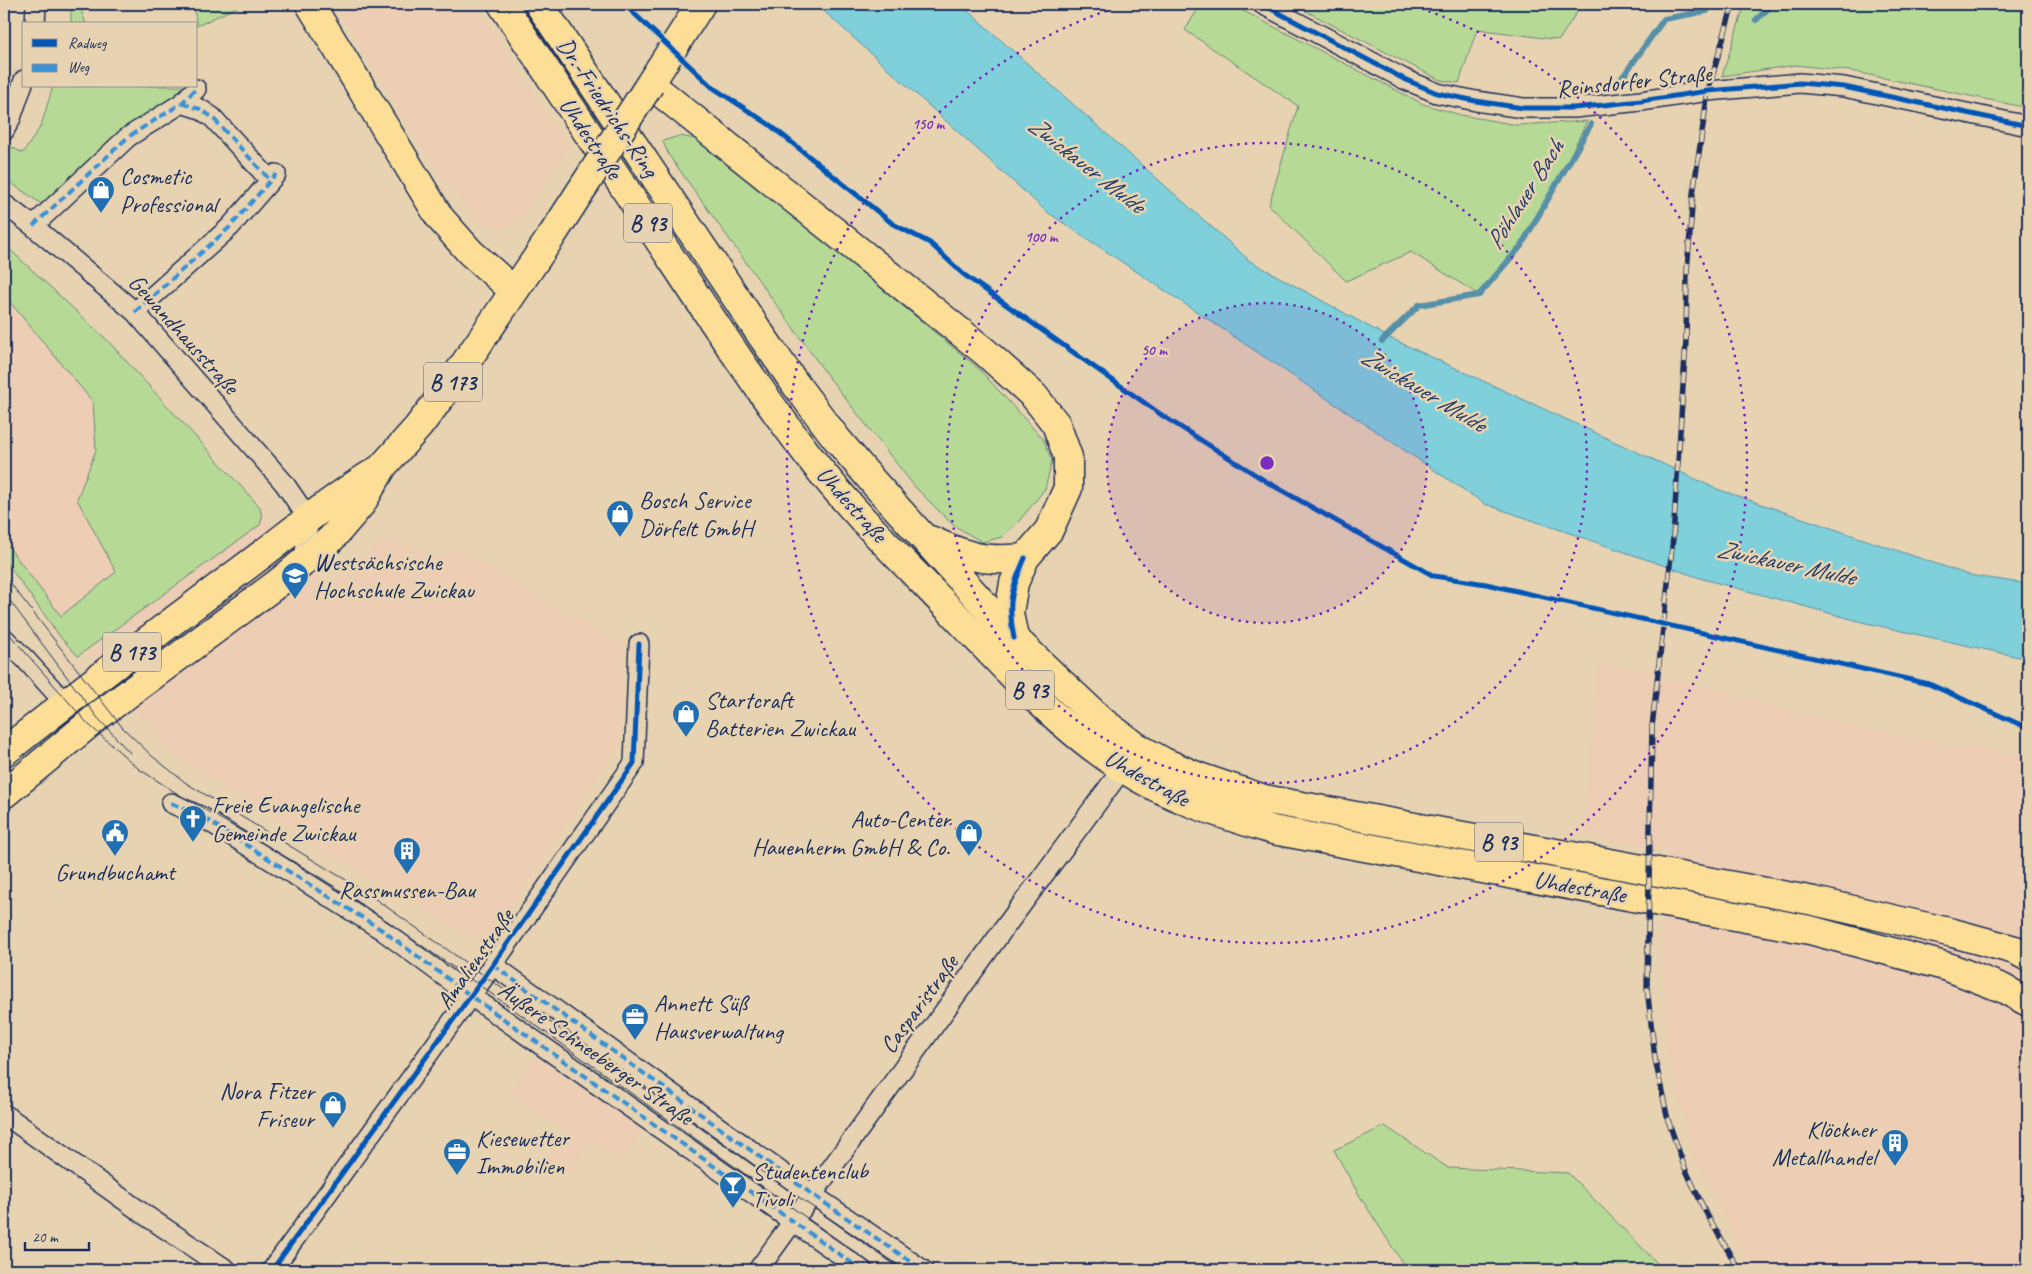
<svg xmlns="http://www.w3.org/2000/svg" width="2032" height="1274" viewBox="0 0 2032 1274" font-family="Caveat,sans-serif">
  <rect width="100%" height="100%" fill="#e7d3b1"/>
  <filter id="ink" filterUnits="userSpaceOnUse"><feTurbulence type="fractalNoise" baseFrequency=".02" numOctaves="2"/><feDisplacementMap in="SourceGraphic" scale="10" xChannelSelector="R" yChannelSelector="G"/><feConvolveMatrix kernelMatrix="1 2 1 2 8 2 1 2 1" color-interpolation-filters="sRGB"/></filter>
  <g filter="url(#ink)">
    <path fill="#edcdb4" d="M335 4H473L569 146 519 220 499 228 485 224 470 211 419 145Z
      M4 242 332 587 388 536 442 558 453 546 624 646 619 743 486 946 305 839 291 827 174 755 54 612 4 543Z
      M1599 660 1844 724 1946 744 2028 756V1270H1753L1694 1158 1667 1051 1662 931 1665 850 1584 834Z
      M538 1054 643 1129 620 1160 591 1140 567 1174 547 1160 566 1132 510 1093Z"/>
    <path fill="#b6da95" stroke="#68847a" d="M71 4H79L86 24H71Z
      M193 4H243L197 26Z
      M1201 4H1230L1423 104 1461 115 1517 125 1587 121 1562 172 1521 246 1479 295 1411 252 1346 281 1269 205 1298 106 1185 30Z
      M1292 4H1582L1559 40 1477 29 1459 83 1440 80Z
      M1745 4H2028V108L1850 71 1796 65 1722 76Z
      M53 86H188L50 210 4 178V143L23 153 41 126Z
      M679 136 696 139 726 160 978 368 1043 439 1052 461 1045 489 1020 520 1002 537 982 542 953 525 915 487 827 375 668 154 663 141Z
      M4 244 106 339 260 507 262 517 260 525 78 656 61 638 4 559V541L61 616 116 572 77 499 96 450 93 402 4 295Z
      M1385 1126 1448 1168 1568 1173 1664 1270H1407L1359 1195 1334 1150Z"/>
    <path fill="#7fd0da" stroke="#5790a8" d="M816 4H960L1250 261 1388 337 1717 489 1969 575 2028 584V659L1866 623 1703 579 1485 504 1047 212Z"/>
    <g fill="none" stroke-linecap="round" stroke-linejoin="round">
      <path stroke="#5790a8" stroke-width="6" d="M1756 20 1773 4
        M1617 85 1664 19 1707 11
        M1382 341 1419 305 1479 295 1521 246 1591 124"/>
      <defs>
        <path id="street" d="M1262 4 1404 79 1437 93 1476 101 1523 108H1574L1641 101 1708 91 1800 83 1844 87 2028 126
          M35 24 36 4
          M182 103 200 109 212 117 270 180
          M4 131 11 118 24 80
          M4 204 33 226 135 312 284 483 308 518 306 547 302 563
          M33 226 128 137 182 103 196 89
          M135 312 230 227 276 174
          M4 638 25 659 65 703
          M171 803 202 817 382 930 471 996 862 1270
          M493 965 813 1195 923 1270
          M4 1114 148 1217 227 1270
          M272 1270 485 976 634 763 639 644
          M758 1270 1005 927 1123 768"/>
        <path id="primary" d="M310 4 440 218 470 252 514 291
          M502 4C552 80 603 155 653 231 703 306 753 383 808 455 851 511 904 562 953 613 1005 668 1059 728 1124 769 1170 799 1221 814 1273 830L1810 930 1948 967 2002 988 2028 1002
          M539 4 761 335 796 385 836 438 875 484 1014 638 1058 680 1103 722 1137 747 1164 762 1199 777 1264 799 1814 901 1953 933 2015 950 2028 957
          M701 4 650 84 984 351 1034 396 1056 424 1068 457V488L1049 530 1025 558 1014 583 1009 613 1014 638
          M930 540C968 557 983 562 1025 558
          M4 752C84 688 166 626 248 565 292 532 333 497 380 469
          M4 794 102 713 278 583 331 539 361 504 383 466 418 427 453 381 551 237"/>
      </defs>
      <use href="#street" stroke="#1b2f5e" stroke-width="22"/>
      <use href="#primary" stroke="#1b2f5e" stroke-width="31"/>
      <use href="#street" stroke="#e7d3b1" stroke-width="19"/>
      <use href="#primary" stroke="#fcde96" stroke-width="28"/>
      <path stroke="#1b2f5e" stroke-width="1" d="M4 575 122 727 152 756 186 783 364 891 902 1270
        M4 593 97 717 130 753
        M4 628 88 724 139 769 178 794 313 873 357 901 479 985 880 1270"/>
      <defs>
        <path id="rail" d="M1733 4 1708 91 1693 194 1687 272 1686 341 1673 538 1652 727 1647 987 1655 1059 1668 1120 1684 1166 1705 1211 1739 1270"/>
      </defs>
      <use href="#rail" stroke="#1b2f5e" stroke-width="5.5"/>
      <use href="#rail" stroke="#e7d3b1" stroke-width="4" stroke-dasharray="11" stroke-linecap="butt"/>
      <defs>
        <path id="primary-bridge" d="M551 237 650 84"/>
      </defs>
      <use href="#primary-bridge" stroke="#1b2f5e" stroke-width="31" stroke-linecap="butt"/>
      <use href="#primary-bridge" stroke="#fcde96" stroke-width="28"/>
      <path stroke="#3891d7" stroke-width="4" stroke-dasharray="8 4" stroke-linecap="butt" d="M182 103 200 109 212 117 270 180
        M33 226 128 137 182 103 196 89
        M135 312 230 227 276 174
        M171 803 202 817 382 930 471 996 862 1270
        M493 965 813 1195 923 1270"/>
      <defs>
        <path id="cycleway" d="M624 4 712 87 770 125 893 224 930 243 963 274 1163 416 1267 482 1434 576 1486 584 1929 684 2028 728
          M1262 4 1404 79 1437 93 1476 101 1523 108H1574L1641 101 1708 91 1800 83 1844 87 2028 126
          M1014 638C1007 603 1011 590 1025 558
          M272 1270 485 976 634 763 639 644"/>
      </defs>
      <use href="#cycleway" stroke="#e7d3b1" stroke-width="8"/>
      <use href="#cycleway" stroke="#0057b8" stroke-width="5"/>
    </g>
  </g>
  <circle cx="1267" cy="463" r="160" fill="#7b2cbf" fill-opacity=".12"/>
  <g fill="none" stroke="#7b2cbf" stroke-width="2.5" stroke-dasharray="2.5 5">
    <circle cx="1267" cy="463" r="160"/>
    <circle cx="1267" cy="463" r="320"/>
    <path d="M1407 4A480 480 0 1 1 1127 4"/>
  </g>
  <defs>
    <symbol id="shop-pin" viewBox="-11 -11 22 30"><path d="M0 17L-7.5 6A9.5 9.5 0 1 1 7.5 6Z" fill="#1f6fb2" stroke="#e7d3b1"/><path d="M-5-2.5h2.3a2.7 3.5 0 0 1 5.4 0H5L5.5 6h-11ZM-1.5-2.5h3a1.5 2.3 0 0 0-3 0Z" fill="#fff"/></symbol>
    <symbol id="university-pin" viewBox="-11 -11 22 30"><path d="M0 17L-7.5 6A9.5 9.5 0 1 1 7.5 6Z" fill="#1f6fb2" stroke="#e7d3b1"/><path d="M0-5L7-2L0 1L-7-2ZM-4 1L0 2.5L4 1V4Q0 6-4 4Z" fill="#fff"/></symbol>
    <symbol id="church-pin" viewBox="-11 -11 22 30"><path d="M0 17L-7.5 6A9.5 9.5 0 1 1 7.5 6Z" fill="#1f6fb2" stroke="#e7d3b1"/><path d="M-1.2-6h2.4v3.5h3.3v2.4h-3.3V6h-2.4V-.1h-3.3v-2.4h3.3Z" fill="#fff"/></symbol>
    <symbol id="civic-pin" viewBox="-11 -11 22 30"><path d="M0 17L-7.5 6A9.5 9.5 0 1 1 7.5 6Z" fill="#1f6fb2" stroke="#e7d3b1"/><path d="M-.6-6.5H3V-4.5H.6V-3L4-1V1h2V6H-6V1h2V-1L-.6-3ZM-1.2 2.5V6h2.4V2.5Z" fill="#fff"/></symbol>
    <symbol id="building-pin" viewBox="-11 -11 22 30"><path d="M0 17L-7.5 6A9.5 9.5 0 1 1 7.5 6Z" fill="#1f6fb2" stroke="#e7d3b1"/><path d="M-4-6H4V6H1V3H-1V6H-4ZM-2.5-4.3h1.7v1.8h-1.7ZM.8-4.3h1.7v1.8H.8ZM-2.5-1h1.7V.8h-1.7ZM.8-1h1.7V.8H.8Z" fill="#fff"/></symbol>
    <symbol id="office-pin" viewBox="-11 -11 22 30"><path d="M0 17L-7.5 6A9.5 9.5 0 1 1 7.5 6Z" fill="#1f6fb2" stroke="#e7d3b1"/><path d="M-6-3h4V-5.5h4V-3h4V5H-6ZM-1-4.5V-3h2v-1.5ZM-6 0V1H6V0Z" fill="#fff"/></symbol>
    <symbol id="bar-pin" viewBox="-11 -11 22 30"><path d="M0 17L-7.5 6A9.5 9.5 0 1 1 7.5 6Z" fill="#1f6fb2" stroke="#e7d3b1"/><path d="M-6-5H6L.8 .8V4.5H3.5V6h-7V4.5H-.8V.8Z" fill="#fff"/></symbol>
  </defs>
  <g fill-rule="evenodd">
    <use href="#shop-pin" x="85" y="174" width="32" height="43"/>
    <use href="#shop-pin" x="604" y="498" width="32" height="43"/>
    <use href="#university-pin" x="279" y="560" width="32" height="43"/>
    <use href="#shop-pin" x="670" y="698" width="32" height="43"/>
    <use href="#church-pin" x="177" y="803" width="32" height="43"/>
    <use href="#civic-pin" x="99" y="817" width="32" height="43"/>
    <use href="#shop-pin" x="953" y="817" width="32" height="43"/>
    <use href="#building-pin" x="391" y="835" width="32" height="43"/>
    <use href="#office-pin" x="619" y="1001" width="32" height="43"/>
    <use href="#shop-pin" x="317" y="1089" width="32" height="43"/>
    <use href="#building-pin" x="1879" y="1127" width="32" height="43"/>
    <use href="#office-pin" x="441" y="1136" width="32" height="43"/>
    <use href="#bar-pin" x="717" y="1169" width="32" height="43"/>
  </g>
  <g text-anchor="middle" stroke-width="5" stroke-linejoin="round" paint-order="stroke">
    <g fill="#e7d3b1" stroke="#586077" stroke-width="1">
      <rect x="624" y="203.5" width="48" height="39" rx="4"/>
      <rect x="424" y="362.5" width="58" height="39" rx="4"/>
      <rect x="103" y="632.5" width="58" height="39" rx="4"/>
      <rect x="1006" y="670.5" width="48" height="39" rx="4"/>
      <rect x="1475" y="822.5" width="48" height="39" rx="4"/>
    </g>
    <g font-size="22" font-weight="bold" fill="#1b2f5e">
      <text x="648" y="231">B 93</text>
      <text x="453" y="390">B 173</text>
      <text x="132" y="660">B 173</text>
      <text x="1030" y="698">B 93</text>
      <text x="1499" y="850">B 93</text>
    </g>
    <g font-size="24" fill="#1b2f5e" stroke="#e7d3b1">
      <text transform="translate(1634 81) rotate(-6)" y="8">Reinsdorfer Straße</text>
      <text transform="translate(608 107) rotate(56)" y="8">Dr.-Friedrichs-Ring</text>
      <text transform="translate(591 138) rotate(56)" y="8">Uhdestraße</text>
      <text transform="translate(184 334) rotate(48)" y="8">Gewandhausstraße</text>
      <text transform="translate(852 504) rotate(48)" y="8">Uhdestraße</text>
      <text transform="translate(1147 778) rotate(29)" y="8">Uhdestraße</text>
      <text transform="translate(1580 887) rotate(10)" y="8">Uhdestraße</text>
      <text transform="translate(475 959) rotate(-55)" y="8">Amalienstraße</text>
      <text transform="translate(919 1004) rotate(-54)" y="8">Casparistraße</text>
      <text transform="translate(596 1053) rotate(35)" y="8">Äußere Schneeberger Straße</text>
    </g>
    <g font-size="24" fill="#1b2f5e" stroke="#e7d3b1" text-anchor="start">
      <text x="120" y="184">Cosmetic<tspan x="120" dy="28">Professional</tspan></text>
      <text x="639" y="508">Bosch Service<tspan x="639" dy="28">Dörfelt GmbH</tspan></text>
      <text x="314" y="570">Westsächsische<tspan x="314" dy="28">Hochschule Zwickau</tspan></text>
      <text x="705" y="708">Startcraft<tspan x="705" dy="28">Batterien Zwickau</tspan></text>
      <text x="212" y="813">Freie Evangelische<tspan x="212" dy="28">Gemeinde Zwickau</tspan></text>
      <text x="950" y="827" text-anchor="end">Auto-Center<tspan x="950" dy="28">Hauenherm GmbH &amp; Co.</tspan></text>
      <text x="115" y="880" text-anchor="middle">Grundbuchamt</text>
      <text x="407" y="898" text-anchor="middle">Rassmussen-Bau</text>
      <text x="654" y="1011">Annett Süß<tspan x="654" dy="28">Hausverwaltung</tspan></text>
      <text x="314" y="1099" text-anchor="end">Nora Fitzer<tspan x="314" dy="28">Friseur</tspan></text>
      <text x="1876" y="1137" text-anchor="end">Klöckner<tspan x="1876" dy="28">Metallhandel</tspan></text>
      <text x="476" y="1146">Kiesewetter<tspan x="476" dy="28">Immobilien</tspan></text>
      <text x="752" y="1179">Studentenclub<tspan x="752" dy="28">Tivoli</tspan></text>
    </g>
    <g font-size="25" font-style="italic" fill="#253f6a" stroke="#e7d3b1">
      <text transform="translate(1087 164) rotate(38)" y="9">Zwickauer Mulde</text>
      <text transform="translate(1524 194) rotate(-58)" y="9">Pöhlauer Bach</text>
      <text transform="translate(1424 389) rotate(31)" y="9">Zwickauer Mulde</text>
      <text transform="translate(1786 562) rotate(12)" y="9">Zwickauer Mulde</text>
    </g>
  </g>
  <circle cx="1267" cy="463" r="8" fill="#7b2cbf" stroke="#e7d3b1" stroke-width="2.5"/>
  <g font-size="15" text-anchor="middle" font-weight="bold" fill="#7b2cbf" stroke="#e7d3b1" stroke-width="5" stroke-linejoin="round" paint-order="stroke">
    <text x="928" y="129">150 m</text>
    <text x="1041" y="242">100 m</text>
    <text x="1154" y="355">50 m</text>
  </g>
  <rect width="2032" height="1274" fill="none" stroke="#e7d3b1" stroke-width="20"/>
  <rect x="10" y="10" width="2012" height="1254" fill="none" stroke="#1b2f5e" stroke-width="2" filter="url(#ink)"/>
  <rect x="22" y="22" width="175" height="65" fill="#e7d3b1" stroke="#959190"/>
  <rect x="32" y="39" width="25" height="8" fill="#0057b8" stroke="#959190"/>
  <text x="68" y="48" font-size="15" fill="#1b2f5e">Radweg</text>
  <rect x="32" y="64" width="25" height="8" fill="#3891d7" stroke="#959190"/>
  <text x="68" y="72" font-size="15" fill="#1b2f5e">Weg</text>
  <path d="M25 1242v8h64v-8" fill="none" stroke="#1b2f5e" stroke-width="2.5"/>
  <text x="32" y="1242" font-size="15" fill="#1b2f5e" stroke="#e7d3b1" stroke-width="4" paint-order="stroke">20 m</text>
</svg>
